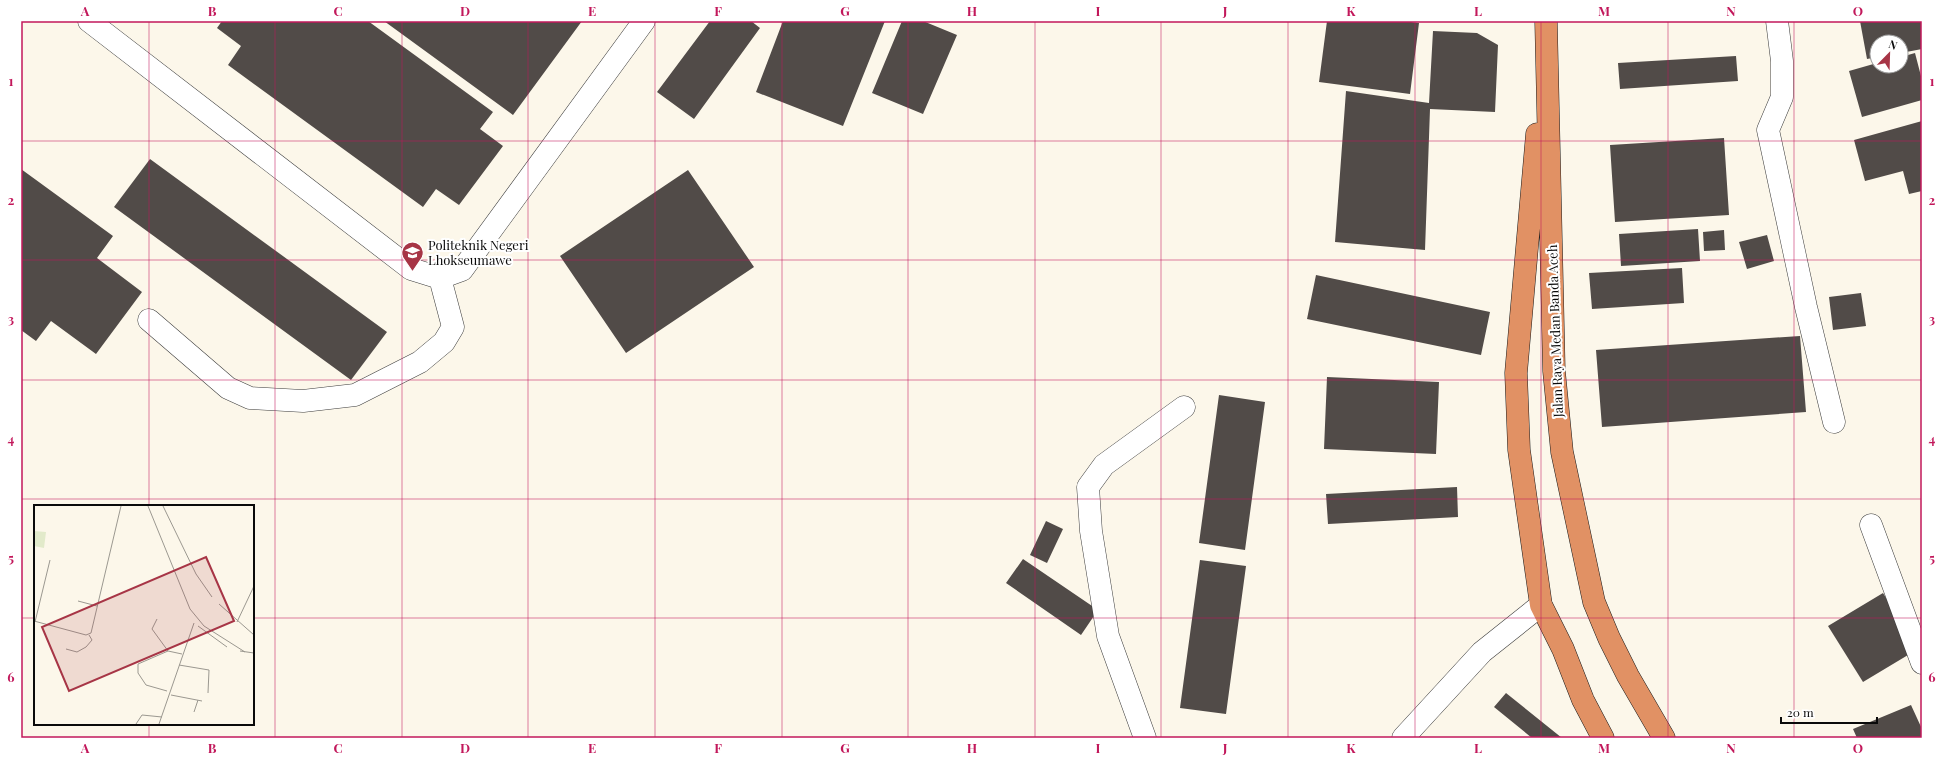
<svg xmlns="http://www.w3.org/2000/svg" width="1943" height="759" viewBox="0 0 1943 759" font-family="'Playfair Display',serif">
  <rect width="100%" height="100%" fill="#fcf7ea"/>
  <path fill="#514b48" d="M222 21H368L493 112 480 129 503 146 459 205 436 189 423 207 228 65 241 46 217 28Z
    M384 21H582L513 115Z
    M710 21H751L760 28 694 119 657 92Z
    M783 21H885L843 126 756 92Z
    M902 21H923L957 35 923 114 872 93Z
    M1327 21H1403L1419 23 1410 94 1319 82Z
    M1860 21H1922V49L1901 53V42H1877V57L1867 59Z
    M1433 31 1477 33 1498 45 1495 112 1430 109 1425 250 1335 242 1346 91 1429 103Z
    M1915 53 1922 80V100L1862 117 1849 71 1877 63V66H1901V57Z
    M1736 56 1738 81 1620 89 1618 63Z
    M1922 121V191L1909 194 1903 171 1865 181 1854 140Z
    M1724 138 1729 215 1615 222 1610 145Z
    M150 159 387 332 351 380 114 207Z
    M21 169 113 236 97 258 142 292 96 354 51 321 36 341 21 330Z
    M688 170 754 267 626 353 560 256Z
    M1698 229 1700 261 1621 266 1619 234Z
    M1724 230 1725 250 1704 251 1703 232Z
    M1767 235 1774 261 1747 269 1739 242Z
    M1682 268 1684 303 1592 309 1589 273Z
    M1316 275 1490 312 1481 355 1307 319Z
    M1861 293 1866 326 1833 330 1829 297Z
    M1800 336 1806 412 1602 427 1596 350Z
    M1327 377 1439 382 1436 454 1324 449Z
    M1219 395 1265 402 1245 550 1199 543Z
    M1457 487 1458 517 1328 524 1326 494Z
    M1046 521 1063 529 1047 563 1030 555Z
    M1023 559 1098 610 1081 635 1006 583Z
    M1200 560 1246 566 1226 714 1180 708Z
    M1883 593 1918 649 1863 682 1828 626Z
    M1506 693 1562 738H1532L1494 707Z
    M1911 705 1922 729V738H1857L1853 729Z"/>
  <g fill="none" stroke-linecap="round" stroke-linejoin="round">
    <defs>
      <path id="minor" d="M89 21 411 269 440 278 462 270 644 21
        M1777 21 1782 61V97L1768 130 1806 307 1834 422
        M149 320 228 388 250 398 303 401 355 395 420 362 444 342 453 327 440 278
        M1871 525 1922 663
        M1145 738 1108 636 1091 531 1088 487 1104 465 1184 407
        M1403 738 1482 652 1541 605"/>
      <path id="highway" d="M1546 21 1554 371 1562 452 1594 602 1609 638 1628 676 1664 738
        M1537 134 1516 373 1519 450 1541 605 1563 649 1583 700 1603 738"/>
    </defs>
    <use href="#minor" stroke="#3d3d3d" stroke-width="23"/>
    <use href="#highway" stroke="#1b1b1b" stroke-width="23"/>
    <use href="#minor" stroke="#fff" stroke-width="22"/>
    <use href="#highway" stroke="#e19164" stroke-width="22"/>
  </g>
  <path fill="none" stroke="#c2185b" stroke-width="1" stroke-opacity="0.55" d="M149 21V506M275 21V738M402 21V738M528 21V738M655 21V738M782 21V738M908 21V738M1035 21V738M1161 21V738M1288 21V738M1415 21V738M1541 21V738M1668 21V738M1794 21V738M21 141H1922M21 260H1922M21 380H1922M21 499H1922M21 618H35M253 618H1922M149 724V738"/>
  <defs>
    <symbol id="university-pin" viewBox="-11 -11 22 30"><path d="M0 17L-7.5 6A9.5 9.5 0 1 1 7.5 6Z" fill="#a73546" stroke="#fff"/><path d="M0-5L7-2L0 1L-7-2ZM-4 1L0 2.5L4 1V4Q0 6-4 4Z" fill="#fff"/></symbol>
  </defs>
  <g fill-rule="evenodd">
    <use href="#university-pin" x="400" y="240" width="25" height="34"/>
  </g>
  <g text-anchor="middle" stroke-width="4" stroke-linejoin="round" paint-order="stroke">
    <g font-size="13" fill="#0a0a0a" stroke="#fff" text-anchor="start">
      <text x="428" y="250">Politeknik Negeri<tspan x="428" dy="15">Lhokseumawe</tspan></text>
    </g>
    <g font-size="13" fill="#0a0a0a" stroke="#fff">
      <text transform="translate(1555 331) rotate(-92)" y="5">Jalan Raya Medan Banda Aceh</text>
    </g>
  </g>
  <g transform="translate(34 505)">
    <rect width="220" height="220" fill="#fcf7ea"/>
    <path d="M0 26 12 27 10 43 0 41Z" fill="#e2eaca"/>
    <path fill="none" stroke="#9b9890" stroke-width="1" d="M114 1 156 104 170 121 211 147M129 1 162 69 178 92M44 96 63 101M185 99 220 130M123 114 118 124 134 146M0 116 52 130 57 128 87 1M1 117 16 55M203 117 220 81M164 121 193 142M32 144 43 147 52 142 58 135 55 130M206 146 220 148M145 160 175 165 174 188M133 186 112 180 104 168V159L134 146 148 149M137 190 168 196M160 207 164 195M102 219 108 210 128 212M125 219 160 118"/>
    <path fill="#a73546" fill-opacity="0.15" stroke="#a73546" stroke-width="2" d="M172 52 200 116 35 186 8 122Z"/>
    <rect width="220" height="220" fill="none" stroke="#0a0a0a" stroke-width="2"/>
  </g>
  <rect width="1943" height="759" fill="none" stroke="#ffffff" stroke-width="44"/>
  <g transform="translate(1889 54) rotate(23)"><circle r="19" fill="#ffffff" stroke="#9d9d9d"/>
  <path d="M0-3L7 15L0 10L-7 15Z" fill="#a73546"/>
  <text y="-6" font-size="11" font-weight="bold" text-anchor="middle" fill="#0a0a0a">N</text>
  </g>
  <path d="M1781 717v6h96v-6" fill="none" stroke="#0a0a0a" stroke-width="2"/>
  <text x="1787" y="717" font-size="12" fill="#0a0a0a" stroke="#ffffff" stroke-width="3" paint-order="stroke">20 m</text>
  <rect x="22" y="22" width="1899" height="715" fill="none" stroke="#c2185b" stroke-width="1.5"/>
  <g font-size="13" text-anchor="middle" font-weight="bold" fill="#c2185b">
    <text x="85" y="16">A</text>
    <text x="212" y="16">B</text>
    <text x="338" y="16">C</text>
    <text x="465" y="16">D</text>
    <text x="592" y="16">E</text>
    <text x="718" y="16">F</text>
    <text x="845" y="16">G</text>
    <text x="972" y="16">H</text>
    <text x="1098" y="16">I</text>
    <text x="1225" y="16">J</text>
    <text x="1351" y="16">K</text>
    <text x="1478" y="16">L</text>
    <text x="1604" y="16">M</text>
    <text x="1731" y="16">N</text>
    <text x="1858" y="16">O</text>
    <text x="11" y="86">1</text>
    <text x="1932" y="86">1</text>
    <text x="11" y="205">2</text>
    <text x="1932" y="205">2</text>
    <text x="11" y="324">3</text>
    <text x="1932" y="324">3</text>
    <text x="11" y="444">4</text>
    <text x="1932" y="444">4</text>
    <text x="11" y="563">5</text>
    <text x="1932" y="563">5</text>
    <text x="11" y="682">6</text>
    <text x="1932" y="682">6</text>
    <text x="85" y="753">A</text>
    <text x="212" y="753">B</text>
    <text x="338" y="753">C</text>
    <text x="465" y="753">D</text>
    <text x="592" y="753">E</text>
    <text x="718" y="753">F</text>
    <text x="845" y="753">G</text>
    <text x="972" y="753">H</text>
    <text x="1098" y="753">I</text>
    <text x="1225" y="753">J</text>
    <text x="1351" y="753">K</text>
    <text x="1478" y="753">L</text>
    <text x="1604" y="753">M</text>
    <text x="1731" y="753">N</text>
    <text x="1858" y="753">O</text>
  </g>
</svg>
